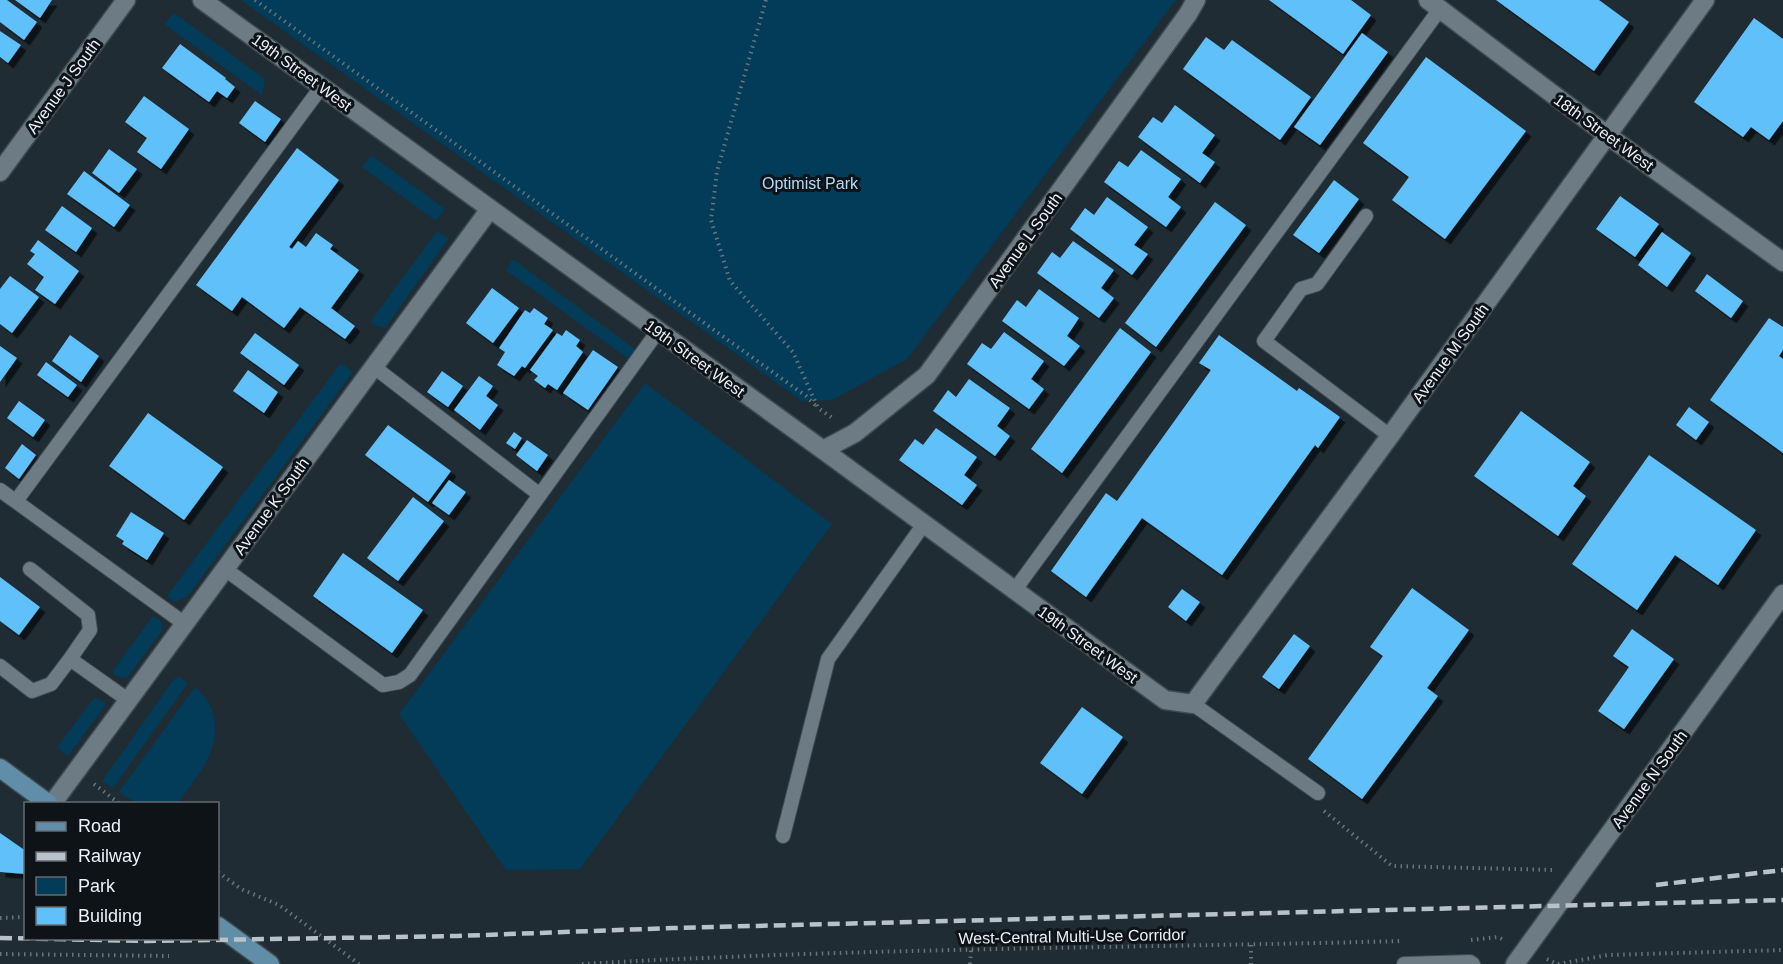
<svg xmlns="http://www.w3.org/2000/svg" width="1783" height="964" viewBox="0 0 1783 964" font-family="Helvetica,sans-serif">
  <defs>
    <filter id="shadow"><feDropShadow dx="5.5" dy="5.5" stdDeviation="0" flood-color="#0009"/></filter>
  </defs>
  <rect width="100%" height="100%" fill="#1f2c34"/>
  <path fill="#023c58" d="M241 0H1176L907 359 832 400 802 401Z
    M174 13 265 79 262 95 164 24Z
    M371 155 445 209 436 221 362 167Z
    M437 231 449 238 385 328 379 327 371 321Z
    M513 259 636 350 630 360 506 270Z
    M341 363 353 372 187 597 174 602 167 596Z
    M645 383 832 524 580 869 506 870 399 714Z
    M153 616 161 621 163 629 127 678 115 676 113 671Z
    M180 677 188 683 113 788 102 781 174 679Z
    M195 687C199 691 205 696 208 701 229 742 200 772 178 803H136L119 792Z
    M95 697 106 704 68 756 57 747Z"/>
  <path fill="#60c1fa" filter="url(#shadow)" d="M0 0H7L37 22 24 40 0 22Z
    M15 0H52L40 18Z
    M1269 0H1351L1371 15 1343 54Z
    M1496 0H1599L1629 22 1594 71Z
    M1754 18 1783 39V121L1769 140 1751 127 1743 137 1694 102Z
    M0 31 21 45 8 63 0 57Z
    M1362 33 1388 52 1320 145 1294 127Z
    M1206 37 1224 50 1232 40 1311 97 1280 140 1183 69Z
    M180 44 226 78 225 79 235 87 227 98 217 91 209 102 162 68Z
    M1426 57 1526 131 1445 239 1392 200 1409 177 1363 143Z
    M144 96 189 129 161 169 137 152 147 138 125 122Z
    M255 101 281 119 265 142 239 123Z
    M1175 105 1215 135 1202 153 1215 162 1200 183 1138 137 1153 117 1162 123Z
    M297 148 339 180 289 247 292 249 298 241 306 247 316 233 333 245 330 249 359 270 331 308 355 326 345 339 300 307 284 328 242 297 232 311 196 285Z
    M109 149 137 169 119 193 92 173Z
    M1141 150 1181 179 1168 197 1181 207 1166 227 1104 182 1119 161 1128 167Z
    M84 171 130 205 114 227 67 194Z
    M1334 180 1359 199 1319 253 1293 235Z
    M1620 196 1659 224 1635 257 1596 229Z
    M1107 197 1148 227 1134 245 1148 254 1132 275 1070 229 1085 208 1094 215Z
    M1215 202 1246 225 1156 347 1125 323Z
    M62 206 92 228 76 252 45 230Z
    M1662 232 1691 253 1667 287 1638 265Z
    M38 240 79 271 55 304 35 290 44 277 27 264 35 254 30 251Z
    M1073 241 1114 270 1101 288 1114 298 1099 318 1037 273 1052 252 1060 258Z
    M1707 274 1743 301 1731 318 1695 291Z
    M10 276 39 297 12 333 0 324V289Z
    M492 288 519 308 493 343 466 323Z
    M1039 289 1079 318 1067 336 1080 346 1064 366 1002 321 1017 300 1026 307Z
    M534 308 548 318 544 324 553 330 525 368 522 366 514 376 497 365 505 352 499 348 525 310 530 313Z
    M1769 318 1783 327V350L1779 356 1783 359V453L1710 400Z
    M1120 328 1151 352 1062 473 1031 449Z
    M566 330 580 340 576 346 583 352 557 390 548 384 545 388 534 380 538 376 530 370 557 333 562 336Z
    M1004 332 1044 361 1031 379 1044 389 1029 409 967 364 982 343 991 349Z
    M255 333 299 365 284 385 240 353Z
    M70 335 99 356 81 382 52 361Z
    M1219 335 1297 391 1299 388 1340 417 1318 448 1315 445 1222 575 1142 518 1086 597 1051 571 1106 493 1117 501 1211 370 1199 363Z
    M0 346 17 358 0 382Z
    M593 350 618 367 588 410 563 393Z
    M46 362 77 385 68 397 37 375Z
    M248 370 278 392 264 413 233 391Z
    M442 371 463 386 448 407 427 392Z
    M479 376 493 386 486 396 498 405 480 430 454 410Z
    M969 379 1010 408 997 426 1010 436 995 456 933 411 948 390 956 397Z
    M19 401 45 420 33 437 7 418Z
    M1689 407 1709 422 1696 440 1676 425Z
    M1521 411 1590 462 1573 486 1586 496 1558 536 1474 476Z
    M148 413 223 467 184 520 109 466Z
    M388 425 451 471 428 502 365 455Z
    M936 428 977 457 964 475 977 485 962 505 899 460 915 439 923 445Z
    M514 432 522 438 515 449 506 443Z
    M527 440 548 455 537 471 516 455Z
    M22 444 36 455 19 479 5 468Z
    M1649 455 1756 530 1718 585 1675 555 1637 610 1572 564Z
    M449 480 466 492 449 515 432 503Z
    M413 497 444 521 398 581 367 558Z
    M131 512 164 533 147 560 122 544 124 541 116 536Z
    M343 553 423 610 392 653 313 596Z
    M0 577 40 607 19 635 0 621Z
    M1412 588 1469 630 1427 688 1438 696 1362 799 1308 759 1383 656 1370 647Z
    M1182 589 1200 602 1186 621 1168 607Z
    M1632 629 1674 659 1624 729 1598 711 1629 667 1613 656Z
    M1294 634 1310 646 1279 689 1262 677Z
    M1082 707 1123 737 1082 794 1040 763Z
    M0 833 26 851V874L0 872Z"/>
  <g fill="none" stroke-linecap="round" stroke-linejoin="round">
    <defs>
      <path id="lane" d="M1366 216 1317 284 1301 289 1264 341 1390 436
        M374 367 540 495
        M0 490 185 624
        M16 501 322 86
        M30 569 88 615 90 630 70 659
        M225 569 383 685 399 682 410 675 658 331
        M1014 591 1440 9
        M0 666 32 691 51 684 70 659 128 700
        M1193 704 1318 793
        M783 836 828 659 924 524
        M1404 964 1470 962 1473 964"/>
      <path id="street" d="M202 0 823 450 1165 700 1193 704 1390 436 1705 0
        M1428 0 1607 135 1783 262
        M0 172 126 0
        M823 450 855 433 927 375 1188 14 1196 0
        M52 804 490 209
        M1515 964 1783 594"/>
      <path id="secondary" d="M0 768 49 804
        M218 926 270 964"/>
    </defs>
    <use href="#lane" stroke="#3e4950" stroke-width="16"/>
    <use href="#street" stroke="#3e4950" stroke-width="21"/>
    <use href="#secondary" stroke="#3e4950" stroke-width="21"/>
    <path stroke="#69757c" stroke-width="4" stroke-dasharray="1.5 4.5" stroke-linecap="butt" d="M255 0 806 396 818 408
      M766 0 717 171 711 220 730 281 793 352 818 408 834 419
      M94 784 120 804
      M1324 811 1392 866 1555 870
      M218 872 241 889 279 905 359 964
      M0 918 26 917
      M1471 940 1498 937 1504 940
      M1251 945V964
      M0 954 169 956
      M1547 959 1557 964
      M582 964C856 948 1129 948 1403 941
      M970 964 971 950
      M1558 964 1608 955 1783 950"/>
    <use href="#lane" stroke="#6c7b84" stroke-width="14"/>
    <use href="#street" stroke="#6c7b84" stroke-width="18"/>
    <use href="#secondary" stroke="#608da7" stroke-width="18"/>
    <path stroke="#b9c2c9" stroke-width="4.5" stroke-dasharray="12 6" stroke-linecap="butt" d="M1656 885 1783 870
      M0 938 148 941 457 936 673 928 1783 900"/>
  </g>
  <g text-anchor="middle" stroke-width="6" stroke-linejoin="round" paint-order="stroke">
    <g font-size="16" fill="#eaf2f8" stroke="#0e1317">
      <text transform="translate(302 72) rotate(36)" y="6">19th Street West</text>
      <text transform="translate(63 86) rotate(-54)" y="6">Avenue J South</text>
      <text transform="translate(1604 132) rotate(36)" y="6">18th Street West</text>
      <text transform="translate(1025 240) rotate(-54)" y="6">Avenue L South</text>
      <text transform="translate(1450 353) rotate(-54)" y="6">Avenue M South</text>
      <text transform="translate(695 358) rotate(36)" y="6">19th Street West</text>
      <text transform="translate(271 506) rotate(-54)" y="6">Avenue K South</text>
      <text transform="translate(1088 644) rotate(36)" y="6">19th Street West</text>
      <text transform="translate(1649 779) rotate(-54)" y="6">Avenue N South</text>
      <text transform="translate(1072 936) rotate(-1)" y="6">West-Central Multi-Use Corridor</text>
    </g>
    <g font-size="16" fill="#afdbf8" stroke="#0e1317">
      <text x="810" y="189">Optimist Park</text>
    </g>
  </g>
  <rect x="24" y="802" width="195" height="138" fill="#0e1317" stroke="#666c71" stroke-width="1.5"/>
  <rect x="36" y="822" width="30" height="9" fill="#608da7" stroke="#666c71" stroke-width="1.5"/>
  <text x="78" y="832" font-size="18" fill="#eaf2f8">Road</text>
  <rect x="36" y="852" width="30" height="9" fill="#b9c2c9" stroke="#666c71" stroke-width="1.5"/>
  <text x="78" y="862" font-size="18" fill="#eaf2f8">Railway</text>
  <rect x="36" y="877" width="30" height="18" fill="#023c58" stroke="#666c71" stroke-width="1.5"/>
  <text x="78" y="892" font-size="18" fill="#eaf2f8">Park</text>
  <rect x="36" y="907" width="30" height="18" fill="#60c1fa" stroke="#666c71" stroke-width="1.5"/>
  <text x="78" y="922" font-size="18" fill="#eaf2f8">Building</text>
</svg>
